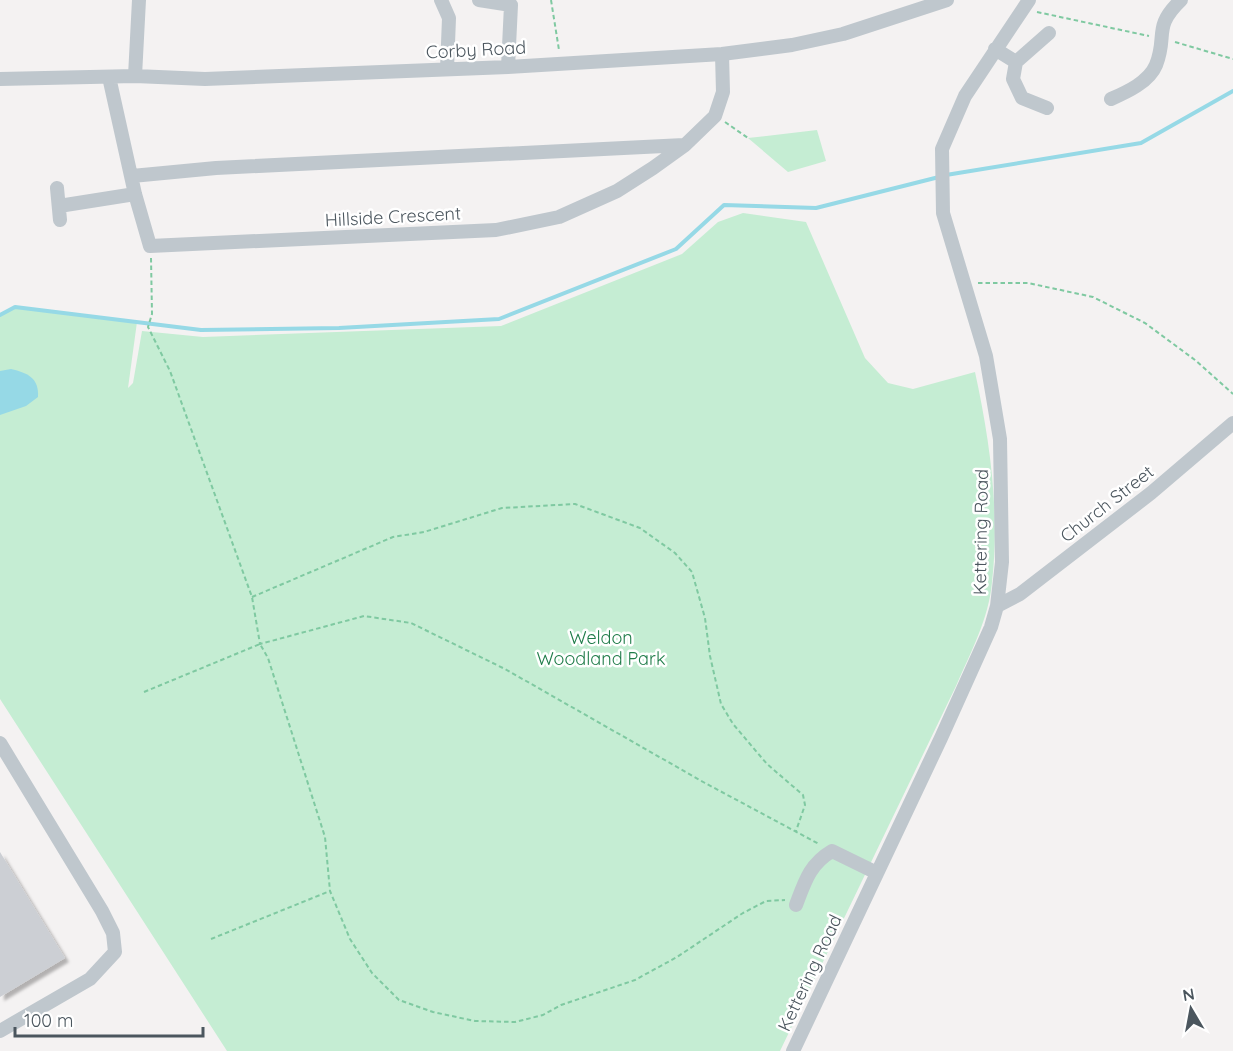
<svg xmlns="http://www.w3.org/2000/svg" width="1233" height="1051" viewBox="0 0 1233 1051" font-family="Quicksand,sans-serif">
  <defs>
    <filter id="shadow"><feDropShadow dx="4" dy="4" stdDeviation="1.5" flood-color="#0004"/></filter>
  </defs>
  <rect width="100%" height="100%" fill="#f4f2f2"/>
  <path fill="#c5edd3" d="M817 130 826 161 788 172 748 138Z
    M743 213 806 222 865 358 888 383 913 389 975 372C990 441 1000 512 992 582 989 618 970 654 956 686L780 1051H227L0 699V315L15 307 137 322 128 388 133 383 142 331 203 337 501 326 682 254 718 222Z"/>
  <path fill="#96d9e6" d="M11 369C28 373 39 378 38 397L26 406 0 415V371Z"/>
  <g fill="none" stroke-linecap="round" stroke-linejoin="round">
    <path stroke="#96d9e6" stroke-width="4" d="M946 175 1141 143 1233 91
      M0 315 15 307 201 330 339 328 499 319 676 249 724 205 816 208 939 177"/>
  </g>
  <path fill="#cccfd4" filter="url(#shadow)" d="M0 852 65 958 0 997Z"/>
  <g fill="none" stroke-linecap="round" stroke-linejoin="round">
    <path stroke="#7fc9a1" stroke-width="2" stroke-dasharray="4.5 3" stroke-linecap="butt" d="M551 0 559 50
      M1037 12 1149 36
      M1175 42 1233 59
      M725 122 748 138
      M151 258 152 314 148 327 170 371 252 597 260 644 364 616 411 623 505 669 705 783 819 844
      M978 283H1028L1093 297 1145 323 1195 360 1233 394
      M252 597 393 537 424 532 502 508 575 504 640 528 675 553 692 572 705 618 710 656 721 704 733 724 767 764 803 795 805 805 796 831
      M144 692 260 644 268 658 325 837 330 891 350 939 372 973 399 1000 433 1012 475 1021 515 1022 543 1015 561 1005 635 980 677 957 743 913 766 901 785 900
      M211 939 330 891"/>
    <path stroke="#bfc7cd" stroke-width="14" d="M441 0 449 18 447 69
      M479 0 511 5 508 67
      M995 49 1016 62 1049 33
      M1016 62 1013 79 1022 98 1047 108
      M135 76 139 0
      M109 77 135 194 150 246 496 230 559 217 617 191 653 168 685 145 715 116 723 92 722 54
      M0 79 135 76 205 79 508 67 722 54 792 45 843 34 947 0
      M1111 99C1127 92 1149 82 1156 65 1168 35 1152 28 1181 0
      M132 176 216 168 684 145
      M57 188 60 220
      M59 206 135 194
      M997 606 1020 594 1151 493 1233 423
      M0 743 102 911 113 933 115 952 90 979 0 1031
      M796 905C805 881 810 864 832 851L877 873
      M793 1051 941 738 991 627 997 606 1002 562 1000 439 986 356 943 213 942 149 965 96 1029 0"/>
  </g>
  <g text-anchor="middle" stroke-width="5" stroke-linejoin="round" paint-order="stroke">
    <g font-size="18" fill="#4b565e" stroke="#fff">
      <text transform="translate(476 50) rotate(-3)" y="6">Corby Road</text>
      <text transform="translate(393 217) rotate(-3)" y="6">Hillside Crescent</text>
      <text transform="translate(1107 504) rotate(-38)" y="6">Church Street</text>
      <text transform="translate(981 532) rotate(-89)" y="6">Kettering Road</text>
      <text transform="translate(810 973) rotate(-65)" y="6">Kettering Road</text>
    </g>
    <g font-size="18" fill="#1f7c49" stroke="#fff">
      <text x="601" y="644">Weldon<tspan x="601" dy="21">Woodland Park</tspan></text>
    </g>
  </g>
  <g transform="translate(1191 1009) rotate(350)" stroke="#ffffff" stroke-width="4.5" paint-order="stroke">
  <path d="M0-4.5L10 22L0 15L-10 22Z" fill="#4b565e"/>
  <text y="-9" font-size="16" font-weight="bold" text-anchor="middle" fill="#4b565e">N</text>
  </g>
  <path d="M15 1027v9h188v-9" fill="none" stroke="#4b565e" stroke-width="3"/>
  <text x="24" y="1027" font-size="18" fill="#4b565e" stroke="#ffffff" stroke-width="4.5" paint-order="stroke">100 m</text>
</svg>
